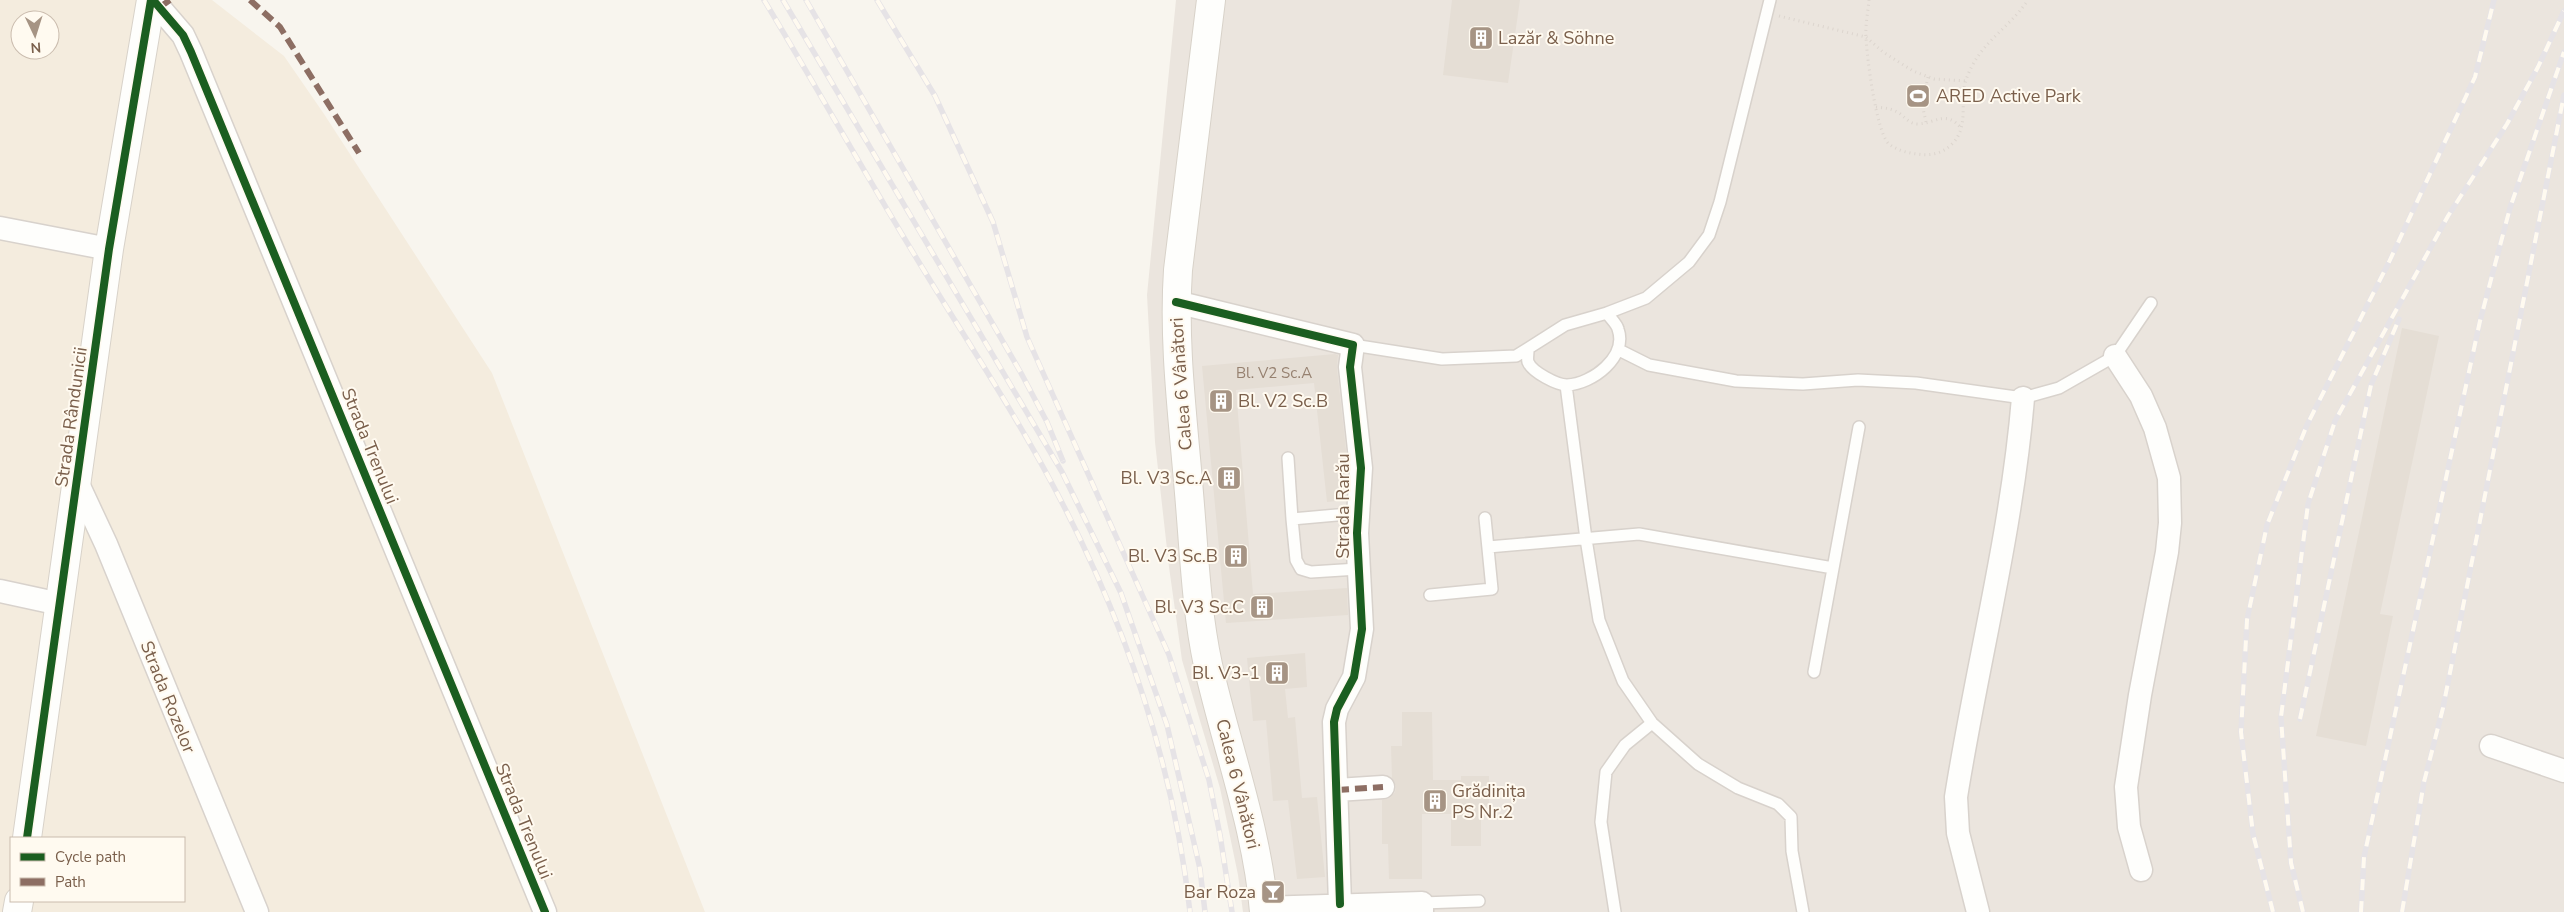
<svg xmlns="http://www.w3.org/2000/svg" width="2564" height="912" viewBox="0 0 2564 912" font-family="'Nunito Sans',sans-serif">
  <rect width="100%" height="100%" fill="#f8f5ee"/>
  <path fill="#f4ecde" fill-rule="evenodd" d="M0 0H212L284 56 324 114 492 373 705 912H0ZM20 20H50V50H20ZM11 838H184V901H11Z"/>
  <path fill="#ebe5de" d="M1176 0H2564V912H1243L1238 875 1220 788 1182 660 1169 567 1155 442 1147 295Z"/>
  <path fill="#e5ded5" d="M1452 0H1520L1508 83 1443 75Z
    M2402 328 2439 336 2380 614 2393 616 2366 746 2316 736Z
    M1335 354 1338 355 1337 368 1348 468 1346 500 1327 502 1314 383 1236 390 1253 594 1347 588 1348 615 1226 623 1202 366Z
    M1305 653 1307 687 1285 689 1288 718 1295 717 1302 798 1317 797 1325 877 1297 879 1288 800 1273 801 1266 720 1253 721 1247 658Z
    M1402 712H1432L1433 780H1461V776H1489V809H1481V846H1451V814H1422V879H1389L1388 844H1382V800L1390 798 1395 792 1396 786 1392 778 1391 746H1402Z"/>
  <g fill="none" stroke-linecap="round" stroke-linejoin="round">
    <defs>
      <path id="lane" d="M1353 345 1442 359 1516 356 1565 325 1607 313 1646 298 1689 262 1709 235 1720 202 1770 0
        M1528 350C1528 354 1527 359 1528 362 1532 372 1557 385 1567 385 1592 384 1628 357 1618 329 1617 324 1610 318 1607 313
        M1619 350 1649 365 1736 381 1803 384 1858 380 1916 383 2023 398 2059 388 2115 356 2151 303
        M1566 385 1586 539 1599 620 1623 681 1652 723 1698 764 1738 788 1778 804 1791 817 1792 851 1803 912
        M1288 458 1292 519 1359 513
        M1292 519 1296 560 1301 569 1311 572 1358 569
        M1488 547 1639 534 1833 568
        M1430 595 1492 589 1485 518
        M1814 672 1859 427
        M1422 903 1479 901
        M1615 912 1601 822 1606 772 1625 745 1652 723"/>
      <path id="street" d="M153 0 183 35 191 52 545 912
        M0 228 109 249
        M1176 302 1353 345 1350 367 1361 468 1357 533 1362 629 1354 677 1337 709 1334 722 1340 904
        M2115 356 2141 396 2155 428 2169 478 2170 523 2167 552 2140 695 2126 787 2129 827 2141 870
        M78 484 106 544 257 912
        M0 591 60 604
        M2491 746 2564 771
        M1337 790 1383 787
        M1264 908 1422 903V912
        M1978 912 1958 833 1956 797C1977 664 2012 532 2023 398"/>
      <path id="secondary" d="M1211 0 1178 270C1173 344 1183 418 1189 493 1194 550 1196 609 1208 665 1226 745 1258 831 1264 912
        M27 838 109 249 151 0
        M17 912 19 901"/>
    </defs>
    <use href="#lane" stroke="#d8d2cc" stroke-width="14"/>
    <use href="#street" stroke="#d8d2cc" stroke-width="25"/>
    <use href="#secondary" stroke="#d8d2c9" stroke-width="30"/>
    <path stroke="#dcd5ce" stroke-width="3" stroke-dasharray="1 4" stroke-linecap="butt" d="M1869 0C1868 12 1865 26 1866 38 1867 57 1876 132 1889 144 1897 150 1907 153 1917 154 1930 156 1942 154 1952 144 1970 126 1959 101 1966 80 1979 42 2008 30 2028 0
      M1779 16 1866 37 1883 52 1913 71 1934 79 1966 81
      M1876 107C1884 108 1891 108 1899 113 1905 117 1909 124 1918 124 1936 123 1946 110 1961 128
      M1926 122 1922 104 1928 77"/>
    <use href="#lane" stroke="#fefefc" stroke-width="11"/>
    <use href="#street" stroke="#fefefc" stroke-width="22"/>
    <use href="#secondary" stroke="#fefefc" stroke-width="28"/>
    <defs>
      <path id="rail" d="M764 0C816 86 865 174 917 259 961 332 1009 403 1049 478 1122 613 1173 759 1190 912
        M783 0 1062 472 1121 593 1167 725 1200 869 1205 912
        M806 0 1021 373 1047 422 1063 461
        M877 0 935 96 993 222 1027 337 1169 655 1209 780 1220 835 1232 912
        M2300 719 2371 385 2399 319
        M2273 912 2253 834 2241 732 2247 620 2267 525 2307 425 2389 262 2475 77 2494 0
        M2303 912 2291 863 2281 717 2308 504 2335 421 2448 216 2507 124 2538 67 2564 11
        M2361 912 2364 857 2480 321 2510 208 2564 52
        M2402 912 2424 782 2443 708 2564 95"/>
    </defs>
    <use href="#rail" stroke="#e6e3e6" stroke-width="5.5"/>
    <use href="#rail" stroke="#fffaf0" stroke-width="4" stroke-dasharray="11" stroke-linecap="butt"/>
    <path stroke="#8d6e63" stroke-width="6" stroke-dasharray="12 6" stroke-linecap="butt" d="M250 0 280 27 359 153
      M160 7 170 0
      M1337 790 1383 787"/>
    <defs>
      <path id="cycleway" d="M153 0 183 35 191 52 545 912
        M1176 302 1353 345 1350 367 1361 468 1357 533 1362 629 1354 677 1337 709 1334 722 1340 904
        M27 838 109 249 151 0"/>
    </defs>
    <use href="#cycleway" stroke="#fffaf0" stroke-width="11"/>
    <use href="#cycleway" stroke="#1b5e20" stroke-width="8"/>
  </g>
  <defs>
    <symbol id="building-square" viewBox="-11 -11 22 22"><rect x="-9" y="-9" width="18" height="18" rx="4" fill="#a69484" stroke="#fffaf0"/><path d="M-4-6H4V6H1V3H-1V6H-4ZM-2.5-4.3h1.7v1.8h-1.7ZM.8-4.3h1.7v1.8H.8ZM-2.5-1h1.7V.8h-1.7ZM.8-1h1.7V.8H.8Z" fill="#fff"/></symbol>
    <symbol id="stadium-square" viewBox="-11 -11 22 22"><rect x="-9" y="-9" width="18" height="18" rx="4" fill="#a69484" stroke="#fffaf0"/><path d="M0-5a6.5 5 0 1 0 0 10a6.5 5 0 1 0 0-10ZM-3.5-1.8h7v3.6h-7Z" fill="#fff"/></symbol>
    <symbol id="bar-square" viewBox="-11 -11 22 22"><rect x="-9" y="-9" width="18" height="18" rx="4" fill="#a69484" stroke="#fffaf0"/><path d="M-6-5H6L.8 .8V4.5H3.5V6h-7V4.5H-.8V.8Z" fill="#fff"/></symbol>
  </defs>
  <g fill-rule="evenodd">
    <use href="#building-square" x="1467" y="24" width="28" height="28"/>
    <use href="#stadium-square" x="1904" y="82" width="28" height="28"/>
    <use href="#building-square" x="1207" y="387" width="28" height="28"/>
    <use href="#building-square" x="1215" y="464" width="28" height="28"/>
    <use href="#building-square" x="1222" y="542" width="28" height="28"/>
    <use href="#building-square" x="1248" y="593" width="28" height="28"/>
    <use href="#building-square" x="1263" y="659" width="28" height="28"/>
    <use href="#building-square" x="1421" y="787" width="28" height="28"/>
    <use href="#bar-square" x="1259" y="878" width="28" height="28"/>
  </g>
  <g text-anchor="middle" stroke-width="4" stroke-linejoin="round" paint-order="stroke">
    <g font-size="15" fill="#968170">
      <text x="1274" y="378">Bl. V2 Sc.A</text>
    </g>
    <g font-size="18" fill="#7a5f4b" stroke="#fffaf0" text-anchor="end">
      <text x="1498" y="44" text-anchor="start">Lazăr &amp; Söhne</text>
      <text x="1936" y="102" text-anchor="start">ARED Active Park</text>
      <text x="1238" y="407" text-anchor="start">Bl. V2 Sc.B</text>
      <text x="1212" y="484">Bl. V3 Sc.A</text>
      <text x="1218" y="562">Bl. V3 Sc.B</text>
      <text x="1244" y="613">Bl. V3 Sc.C</text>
      <text x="1260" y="679">Bl. V3-1</text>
      <text x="1452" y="797" text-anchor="start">Grădinița<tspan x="1452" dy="21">PS Nr.2</tspan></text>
      <text x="1256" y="898">Bar Roza</text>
    </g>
    <g font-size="18" fill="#7a5f4b" stroke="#fffaf0">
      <text transform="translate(1181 384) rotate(-94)" y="6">Calea 6 Vânători</text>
      <text transform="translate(71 417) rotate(-82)" y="6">Strada Rândunicii</text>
      <text transform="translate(370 446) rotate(68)" y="6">Strada Trenului</text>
      <text transform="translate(1343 506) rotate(-90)" y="6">Strada Rarău</text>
      <text transform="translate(168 697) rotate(68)" y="6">Strada Rozelor</text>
      <text transform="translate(1238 784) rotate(76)" y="6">Calea 6 Vânători</text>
      <text transform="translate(524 821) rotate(68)" y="6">Strada Trenului</text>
    </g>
  </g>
  <rect x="10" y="837" width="175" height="65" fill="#fffaf0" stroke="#cabcae"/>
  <rect x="20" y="853" width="25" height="8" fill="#1b5e20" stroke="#cabcae"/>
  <text x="55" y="862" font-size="15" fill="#7a5f4b">Cycle path</text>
  <rect x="20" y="878" width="25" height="8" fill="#8d6e63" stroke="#cabcae"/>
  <text x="55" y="887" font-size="15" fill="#7a5f4b">Path</text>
  <g transform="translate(35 35) rotate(176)"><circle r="24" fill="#fffaf0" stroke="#cabcae"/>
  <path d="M0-4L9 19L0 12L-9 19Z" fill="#a69484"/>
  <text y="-8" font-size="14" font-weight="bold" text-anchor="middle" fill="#7a5f4b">N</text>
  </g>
</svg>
